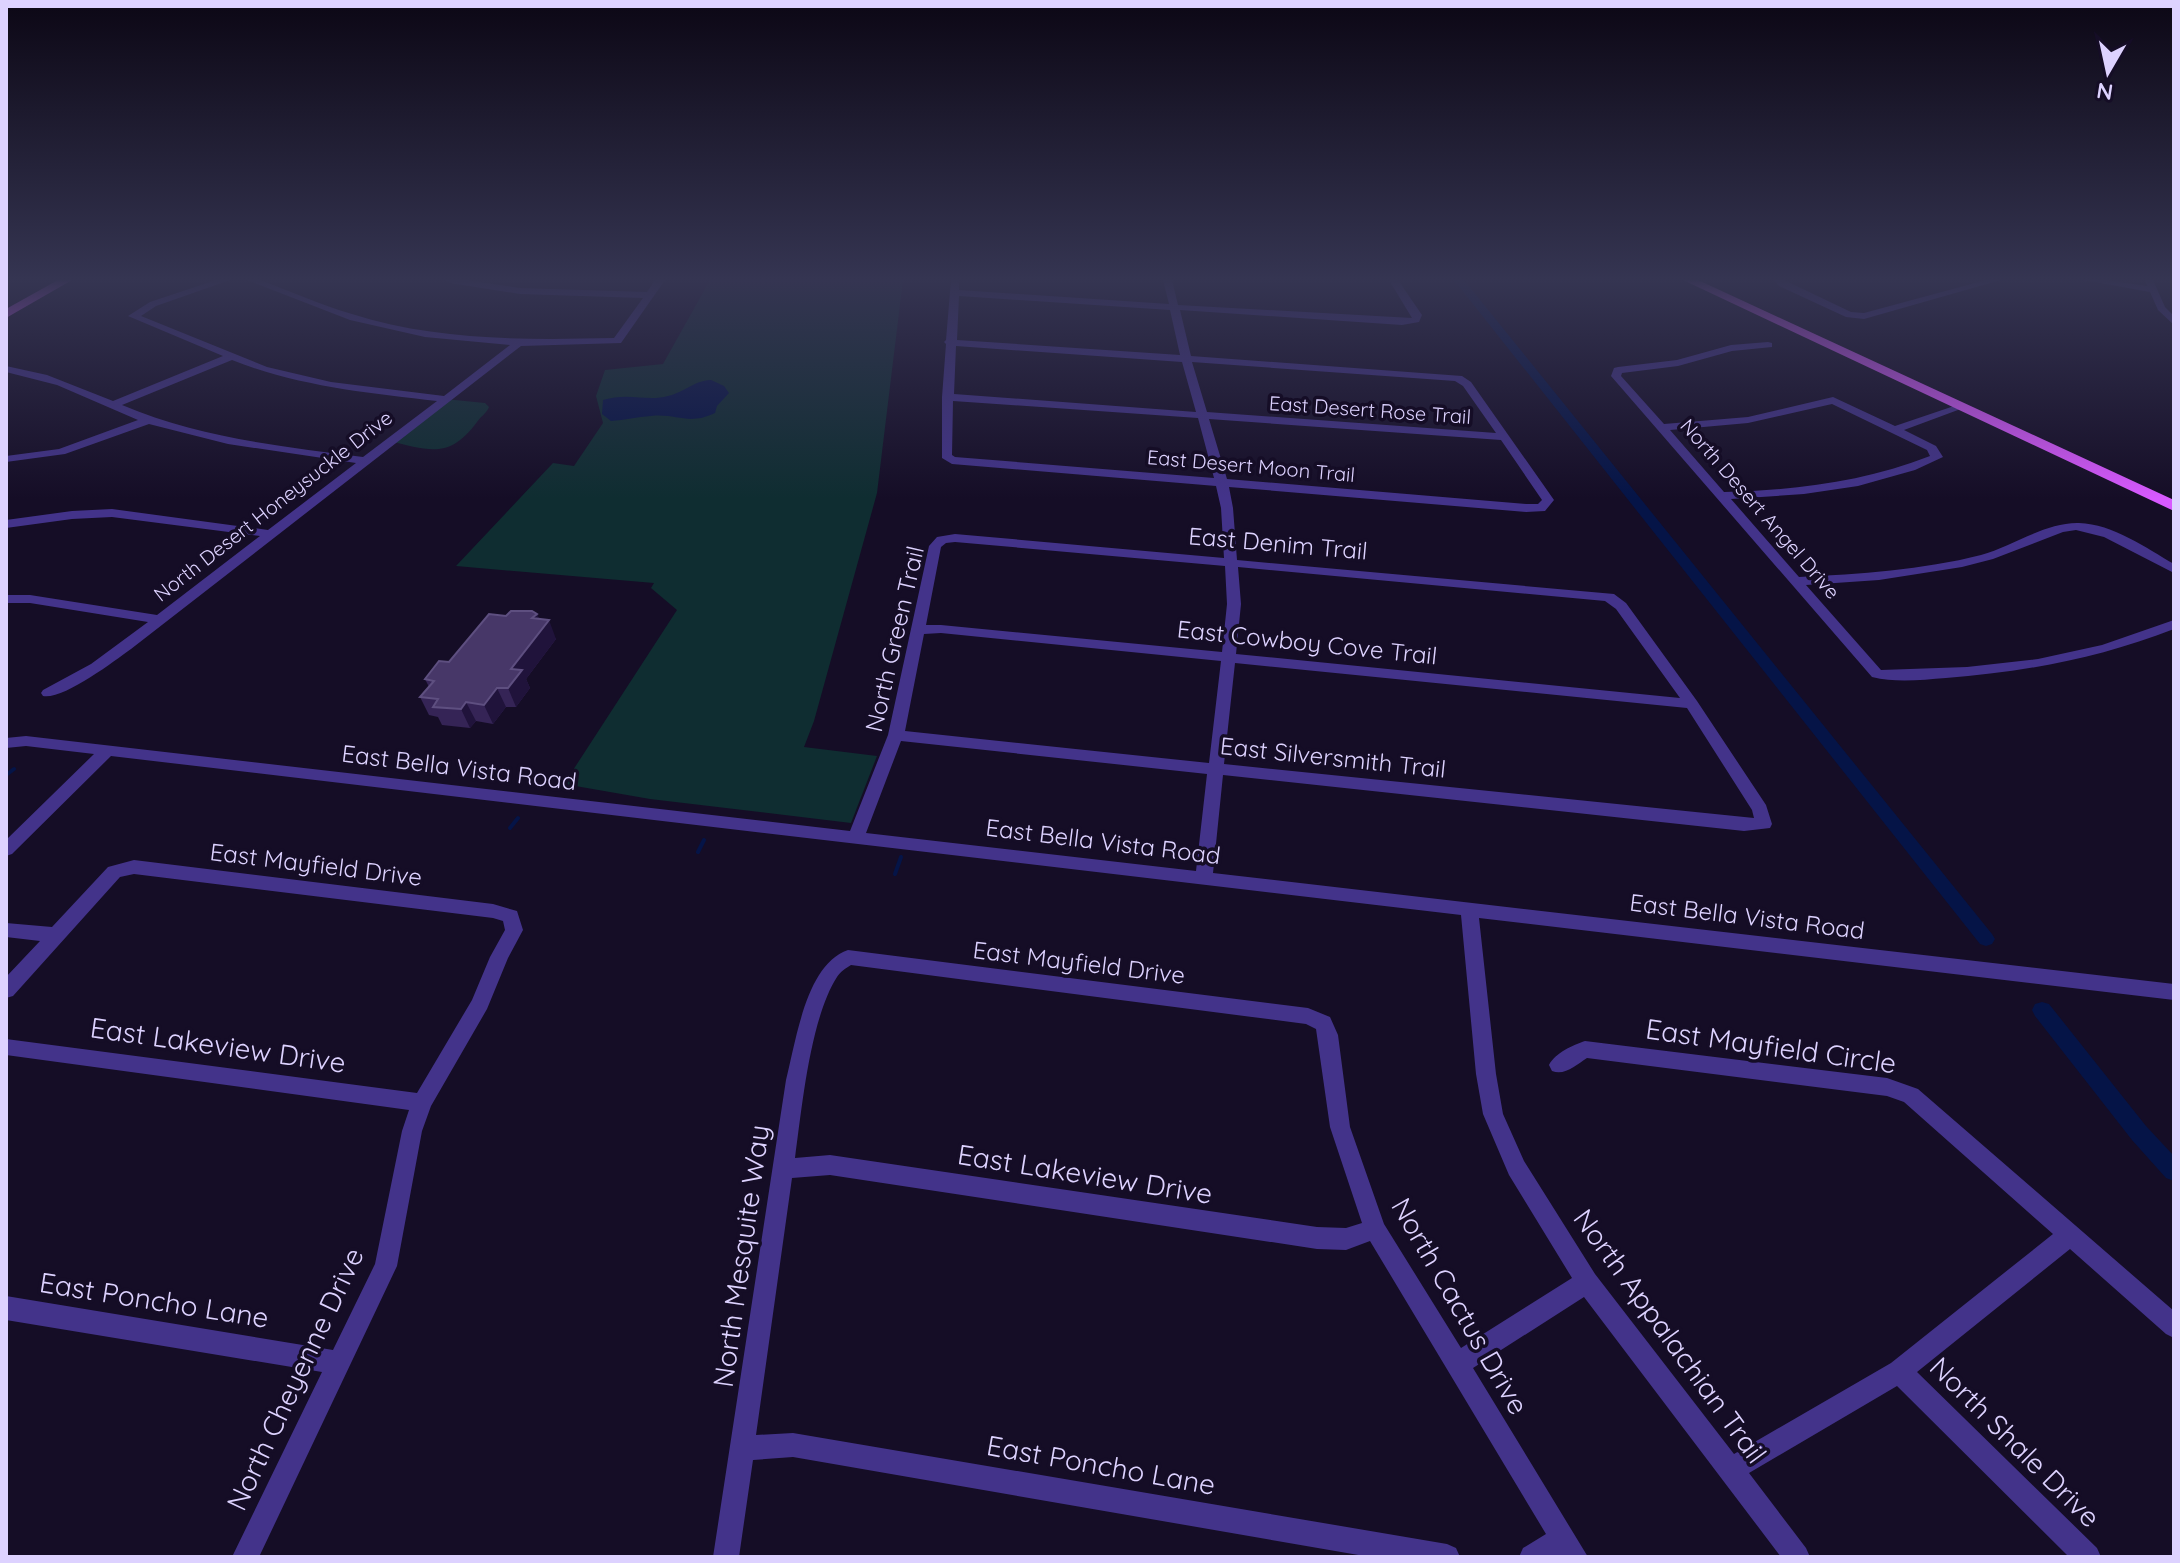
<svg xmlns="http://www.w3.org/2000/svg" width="2180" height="1563" viewBox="0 0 2180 1563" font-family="Quicksand,sans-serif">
  <rect width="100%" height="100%" fill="#150d26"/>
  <path fill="#0f2d31" d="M710 280H903L877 493 814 721 804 747 877 756 851 823 650 799 564 784 677 610 651 588 654 583 456 566 553 463 574 466 603 423 596 396 605 370 663 364Z
    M445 399 485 403 489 407C486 414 481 416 477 422 449 460 429 450 389 441Z"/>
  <path fill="#051447" d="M711 380 724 386 729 393 717 406 715 413C688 426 677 413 651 416 637 417 625 420 611 421L602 414 603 400C629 392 647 402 668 396 685 392 693 381 711 380Z"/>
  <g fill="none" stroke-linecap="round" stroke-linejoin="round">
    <path stroke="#051447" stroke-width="4" d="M6 775 14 769
      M510 828 518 818
      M698 852 704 840
      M895 874 901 857"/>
    <path fill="#051447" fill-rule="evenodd" d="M1454 280H1464L1992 934 1995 939 1992 944 1986 946 1980 944Z
      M2042 1002 2049 1004 2146 1126 2174 1156V1181L2166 1178 2132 1140 2035 1016 2032 1010 2035 1004Z"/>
    <path fill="#43338a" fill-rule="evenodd" d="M216 280H230L156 306 141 316 267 367 331 382 444 396 510 345 425 337 350 320 247 280H260C290 291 321 305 352 314 437 341 526 340 614 338L643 298 520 294 450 283 446 280H466L520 288 647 292 655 280H665L621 343 521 346 131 649C113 662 63 700 43 696L41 693 43 690 91 664 148 622 30 603H6V595H30L157 615 260 536 112 517 72 519 6 528V520L72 511 112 509 268 530 356 463 228 444 149 424 65 454 6 462V456L59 449 138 420 57 385 6 372V366L47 375 113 401 223 356 128 316 150 302ZM232 360C297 386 367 393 437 401L363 457C281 446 199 438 122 405Z
      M951 280H959V290L1169 304 1163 280H1172L1178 305 1412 318 1389 280H1398L1422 315 1419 322 1402 325 1180 310 1191 356 1462 376 1471 382 1554 500 1545 511 1526 512 1229 487 1233 508 1237 560 1614 594 1626 603 1697 701 1766 805 1772 824 1770 828 1744 831 1223 775 1213 873 2174 984V1000L1479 918 1496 1074 1503 1114 1524 1161 1595 1274 1734 1454 1891 1363 2053 1234 1904 1102 1887 1096 1587 1058C1576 1065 1565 1076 1552 1071L1549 1065C1555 1053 1573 1045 1585 1041L1887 1078 1918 1089 2174 1311V1338L2166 1334 2070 1249 1917 1372 2097 1548 2101 1557H2069L1897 1386 1749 1473 1806 1548 1810 1557H1781L1584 1297 1473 1368 1588 1557H1519L1523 1548 1546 1534 1370 1241 1346 1250 1317 1249 830 1175 792 1178 756 1435 793 1433 1447 1544 1456 1548 1460 1557H1370L793 1457 753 1460 739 1557H713L786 1080C796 1041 806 964 848 950L1308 1008 1330 1017 1338 1035 1350 1127 1384 1224 1461 1348 1572 1278 1509 1175 1483 1114 1476 1074 1461 915 111 756 12 854 6 856V840L94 754 26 746 6 748V738L26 736 850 831 888 735 929 546 937 537 955 534 1224 558 1221 508 1216 486 952 464 942 458V397L946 344 944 342 946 340ZM959 296 1170 310 1180 355 957 340ZM956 346 1182 362 1196 412 954 394ZM1192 362 1455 381 1463 386 1496 433 1207 412ZM953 401 1198 418 1214 478 955 457 952 455ZM1209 419 1501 440 1542 500 1538 504H1526L1227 479ZM955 542 1225 566 1227 604 1222 652 941 625H926L941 547 946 543ZM1238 567 1605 601 1616 609 1680 698 1236 654 1241 604ZM941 633 1221 661 1209 763 905 731 924 634ZM1235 663 1687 708 1752 810 1754 818 1224 764ZM901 741 1207 774 1196 871 866 833ZM851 965 1306 1024 1316 1029 1330 1127 1362 1223 1346 1228 1317 1227 830 1155 795 1158C802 1108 810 1019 837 977 840 972 846 968 851 965Z
      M1774 280H1784L1851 312 1864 313 1986 280H2001L1864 319 1846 317 1779 286Z
      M2084 280H2105L2147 286 2145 280H2153L2165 307 2174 316V325L2158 310 2150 292Z
      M1768 342 1772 343V347L1732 351 1678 366 1622 373 1621 376 1664 424 1748 417 1833 397 1895 426 1957 405 1966 407 1904 430 1936 446 1943 457 1915 470 1858 486 1804 494 1731 499 1799 577C1860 574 1922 570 1981 555 2013 546 2046 522 2079 523 2113 524 2146 548 2174 564V573L2104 537 2076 530 2063 532 1993 559 1962 567 1879 580 1806 585 1881 670 1967 667 2038 659 2102 645 2174 620V629C2100 658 2024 672 1946 678 1921 680 1896 683 1872 677L1611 376 1614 368 1618 367 1677 360 1731 345ZM1832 404 1927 450 1930 456C1864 482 1796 490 1724 492L1670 430 1748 423Z
      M134 860 493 904 517 911 523 930 508 958 487 1009 431 1106 422 1131 397 1266 259 1557H232L322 1372 6 1320V1296L333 1350 375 1264 402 1131 409 1110 6 1055V1039L417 1093 472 1000 490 957 505 930 503 921 493 918 134 874 120 877 13 996 6 998V977L40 941 6 937V923L52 927 108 867Z"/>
    <path fill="#d859ff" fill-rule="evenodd" d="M58 280H72L6 318V309Z
      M1683 280H1698L2174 500V511Z"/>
  </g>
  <path fill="#352456" d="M537 614 539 619 556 639 526 679 530 688 516 707H506L493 724 476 721 470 728 442 725 438 717 429 715 420 697 429 687 425 679 449 662 506 616Z"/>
  <path fill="#20133b" d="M537 614 543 628 549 620 556 639 526 679 530 688 516 707 508 688 511 669 532 618Z
    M497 688 506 707 493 724 484 705Z
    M466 702 476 721 470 728 461 709Z"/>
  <path fill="#473768" stroke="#5e4f80" stroke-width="2" d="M511 611H532L537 614 532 618 549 620 511 669 522 670 508 688H497L484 705 466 702 461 709 433 707 438 699 420 697 434 681 425 679 439 661 449 662 489 614 506 616Z"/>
  <linearGradient id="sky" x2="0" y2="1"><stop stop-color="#0c0715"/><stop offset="0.56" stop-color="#353552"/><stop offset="1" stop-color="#353552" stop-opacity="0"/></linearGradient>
  <rect width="2180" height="499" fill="url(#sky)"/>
  <g text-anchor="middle" stroke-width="7" stroke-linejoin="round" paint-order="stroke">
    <g font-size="20" fill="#ddd2ff" stroke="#150d26">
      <text transform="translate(1370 410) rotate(4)" y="7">East Desert Rose Trail</text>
      <text transform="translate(1251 466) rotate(5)" y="7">East Desert Moon Trail</text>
      <text transform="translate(273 506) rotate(-38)" y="7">North Desert Honeysuckle Drive</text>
      <text transform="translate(1760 509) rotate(49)" y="7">North Desert Angel Drive</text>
    </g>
    <g font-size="24" fill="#ddd2ff" stroke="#150d26">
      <text transform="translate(1278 544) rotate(5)" y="8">East Denim Trail</text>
      <text transform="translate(895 639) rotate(-77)" y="8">North Green Trail</text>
      <text transform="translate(1307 643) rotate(6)" y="8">East Cowboy Cove Trail</text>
      <text transform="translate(1333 758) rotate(6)" y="8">East Silversmith Trail</text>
      <text transform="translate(459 768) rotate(7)" y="8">East Bella Vista Road</text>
      <text transform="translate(1103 842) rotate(7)" y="8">East Bella Vista Road</text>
      <text transform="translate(316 865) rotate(7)" y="8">East Mayfield Drive</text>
      <text transform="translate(1747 917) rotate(7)" y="8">East Bella Vista Road</text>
      <text transform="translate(1079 963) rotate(7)" y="8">East Mayfield Drive</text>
    </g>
    <g font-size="28" fill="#ddd2ff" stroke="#150d26">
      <text transform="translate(218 1045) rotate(8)" y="10">East Lakeview Drive</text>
      <text transform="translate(1771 1046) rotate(8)" y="10">East Mayfield Circle</text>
      <text transform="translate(1085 1174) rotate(9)" y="10">East Lakeview Drive</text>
      <text transform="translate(741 1256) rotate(-82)" y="10">North Mesquite Way</text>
      <text transform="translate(154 1300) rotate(9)" y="10">East Poncho Lane</text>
      <text transform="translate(1460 1306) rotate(60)" y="10">North Cactus Drive</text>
      <text transform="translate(1670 1336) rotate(54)" y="10">North Appalachian Trail</text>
      <text transform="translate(295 1379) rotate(-65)" y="10">North Cheyenne Drive</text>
      <text transform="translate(2015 1442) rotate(45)" y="10">North Shale Drive</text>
      <text transform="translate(1101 1465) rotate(10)" y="10">East Poncho Lane</text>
    </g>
  </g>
  <rect width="2180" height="1563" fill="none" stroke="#ddd2ff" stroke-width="16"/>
  <g transform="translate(2108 72) rotate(189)" stroke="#150d26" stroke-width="6" paint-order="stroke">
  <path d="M0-6L14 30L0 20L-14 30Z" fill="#ddd2ff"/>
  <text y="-12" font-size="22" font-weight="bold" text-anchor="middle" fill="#ddd2ff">N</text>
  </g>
</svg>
